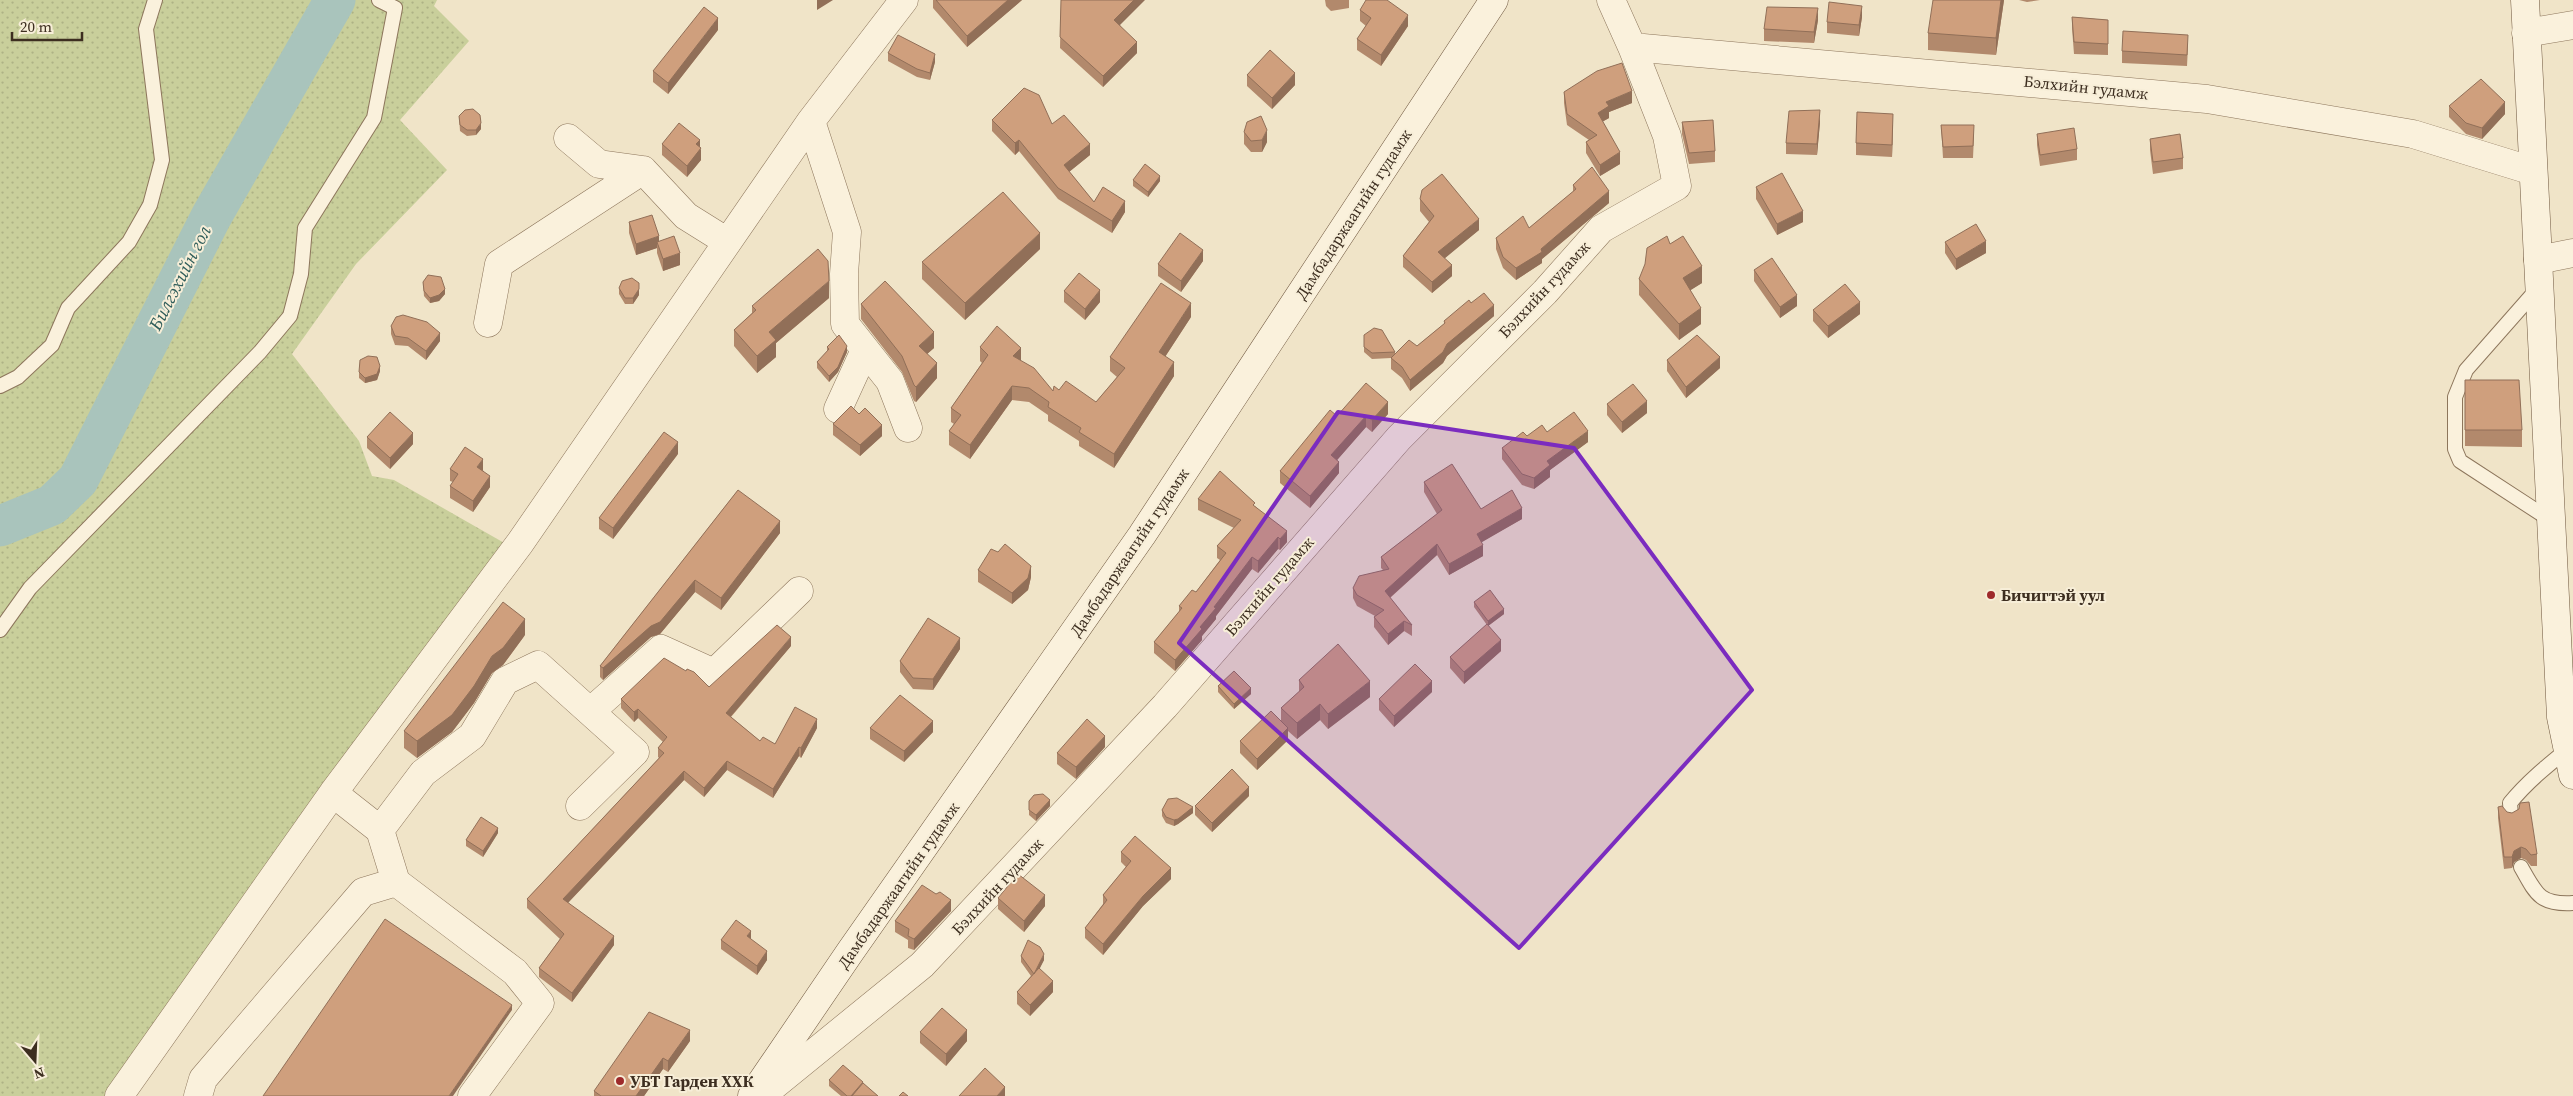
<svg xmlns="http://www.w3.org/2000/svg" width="2573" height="1096" viewBox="0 0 2573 1096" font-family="'Source Serif 4',serif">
  <defs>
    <pattern id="park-dots" width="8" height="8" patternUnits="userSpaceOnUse" patternTransform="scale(1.25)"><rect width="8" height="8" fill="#c9cf9b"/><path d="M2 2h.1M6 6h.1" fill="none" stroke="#aeb285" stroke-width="1.8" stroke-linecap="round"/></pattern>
  </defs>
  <rect width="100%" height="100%" fill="#f0e4c8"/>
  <path fill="url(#park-dots)" d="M0 0H437L434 6 469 41 400 120 447 170 356 264 292 354 359 441 372 476 394 480 520 552 110 1096H0Z"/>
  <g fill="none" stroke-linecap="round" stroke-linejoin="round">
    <path stroke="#a9c4bc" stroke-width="41" d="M0 526 52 505 78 480 211 217 335 0"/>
    <defs>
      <path id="service" d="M2539 287 2466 370 2455 397V449L2460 461 2552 521
        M0 386 18 377 52 345 68 308 129 242 150 205 162 160 146 29 155 0
        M0 630 30 588 260 352 290 316 301 274 305 228 374 118 395 8 379 0
        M2511 816 2510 803C2527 782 2547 766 2568 749
        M2521 867C2536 894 2540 905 2573 903"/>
      <path id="minor" d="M2526 33 2573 25
        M1632 47 2207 99 2413 134 2533 171
        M811 121 847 232 844 274 845 324 890 381 908 428
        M568 138 599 164 643 170 686 216 726 241
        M2538 260 2573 253
        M488 323 499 264 643 170
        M838 409 865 350
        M591 711 661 649 714 673 799 591
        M333 793 380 830 396 882 515 972 540 1003 472 1096
        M380 830 423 773 472 736 505 681 538 665 635 752 580 806
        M119 1096 333 793 520 543 811 121 904 0
        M198 1096 203 1079 363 892 396 882
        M761 1096 922 965 1165 706 1399 438 1545 292 1601 229 1677 186 1667 136 1632 47 1611 0"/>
      <path id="secondary" d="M2525 0 2561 717 2573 775
        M752 1096 850 952 1142 535 1494 0"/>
    </defs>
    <use href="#service" stroke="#8d765c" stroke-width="16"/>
    <use href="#minor" stroke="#8d765c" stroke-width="29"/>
    <use href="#secondary" stroke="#6f573f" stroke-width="29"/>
    <use href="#service" stroke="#faf1dc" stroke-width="14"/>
    <use href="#minor" stroke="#faf1dc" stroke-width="28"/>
    <use href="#secondary" stroke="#faf1dc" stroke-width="28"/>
  </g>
  <path fill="#b2896c" d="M933 0H1022L967 47 933 8Z
    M1061 0 1120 25 1137 53 1103 87 1060 48Z
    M1325 0H1349V8L1331 11 1326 6Z
    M2004 0 1996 55 1928 50V33Z
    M2019 0H2040L2027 2Z
    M1360 10 1408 26 1381 66 1357 50V39L1366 26 1360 21Z
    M1862 17 1859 36 1827 33V22Z
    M2072 17 2108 20V55L2074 54 2072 28Z
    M1818 20 1814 43 1764 41V29Z
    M718 30 668 94 653 82V71Z
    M2188 46 2187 66 2122 63V51Z
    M888 53 935 62 930 80 917 77 888 61Z
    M1247 75 1295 85 1272 109 1247 86Z
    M1564 92 1632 103 1609 112V118L1602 122 1620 164 1600 176 1586 153V142L1589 140 1567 125 1564 103Z
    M2449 106 2505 114 2482 139 2466 134 2449 117Z
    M459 116 481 129 476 135 467 136 460 131Z
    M992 120 1052 124 1090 155 1069 172 1094 202 1125 212 1112 233 1058 199 1019 151 1015 155 992 131Z
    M1682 122 1715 151V162L1689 164 1682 134Z
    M1820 122 1817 155 1786 154V143Z
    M1893 125 1892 157 1856 155V143Z
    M1941 125 1974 136 1973 158H1943Z
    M1244 132 1267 142 1262 152H1251L1244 144Z
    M2037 134 2077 149V160L2040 166 2037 145Z
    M2150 139 2183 158V169L2153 174 2150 150Z
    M662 144 700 147 701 160 687 177 662 155Z
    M1133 180 1160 181 1148 197 1133 186Z
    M1573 185 1609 203 1542 259V263L1516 280 1503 268 1496 249V238L1529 228 1573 192Z
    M1756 187 1803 222 1777 235 1756 199Z
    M1420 199 1479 230 1444 258 1452 276 1432 293 1403 267V256L1429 222 1420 211Z
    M629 222 659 241 680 265 663 271 657 253V248L636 255 629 233Z
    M1945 242 1986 253 1956 270 1945 253Z
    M1670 244 1702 283 1690 290 1701 324 1679 340 1639 295V279Z
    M1040 249 965 320 922 279V262Z
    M1203 261 1181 292 1158 276V264Z
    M1754 270 1797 306 1780 318 1754 281Z
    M423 282 445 294 439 301 430 303 424 296Z
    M619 288 639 295 633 304H625L619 294Z
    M1064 291 1100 302 1085 320 1064 302Z
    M829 298 776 343V357L757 373 734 346V330L752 313V306Z
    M1471 303 1494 316 1447 356 1443 363 1410 391 1402 378 1391 369V358L1372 359 1364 352V335L1395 352V354L1417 346 1444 324V321Z
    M861 304 934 348 927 354 937 378 916 402 914 401 902 372 861 319Z
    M1813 310 1860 314 1828 338 1813 321Z
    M1191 317 1165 357 1174 376 1114 468 1079 446V441L1048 421V415L1029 402 1012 400 970 459 949 445V431L954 424 951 422V408L982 363 980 361V347L1021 361 1053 391 1059 390 1096 402 1117 377 1110 371V357Z
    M391 326 440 341 426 360 408 346 395 345 391 334Z
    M827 347 847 352 838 372 829 382 817 368V362L827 352Z
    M1667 360 1720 368 1686 398 1667 371Z
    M380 371 377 380 365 383 359 378V372Z
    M2465 380 2522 430V447L2465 446Z
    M1607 404 1647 413 1622 433 1607 415Z
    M859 414 882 436 860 456 833 435V424Z
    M1388 414 1372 432 1366 427 1337 460 1339 473 1310 508 1280 483V471L1337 416Z
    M1547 432 1588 442 1550 470V477L1534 489 1522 485 1502 459V448L1527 436Z
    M367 437 413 444 390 469 367 448Z
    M678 454 613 539 599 529V518Z
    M450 469 483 470 490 487 473 512 450 498V486L453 482 450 481Z
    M1424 482 1481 509 1522 519 1481 542 1483 556 1449 575 1437 555 1390 598 1412 625V636L1404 631 1388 645 1374 627V617L1375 616 1357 606 1353 598V588L1383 570 1381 568V557L1437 514 1424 492Z
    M738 490 780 533 721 610 695 592 660 634 651 637 603 680 600 677V666Z
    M1198 499 1255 506 1287 542 1280 550 1278 549 1258 573 1252 569 1216 616V619L1202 636V640L1175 671 1154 653V642L1179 612V606L1196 592 1220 560 1217 558V546L1234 528 1198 510Z
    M978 570 1031 577 1028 590 1012 604 978 582Z
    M1474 602 1504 614 1488 626 1501 651 1464 684 1450 668V657L1487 625 1474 607Z
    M525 635 503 665 492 673 474 703 452 732 417 758 404 748V731Z
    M791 646 731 717 760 741 775 744 817 728 801 758 799 756 773 798 727 770 704 797 684 780 568 903 614 945 572 1002 539 977V968L560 939 527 908V899L659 758 658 757V748L663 742 638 718 634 722 621 708V699L709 687Z
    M960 649 933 690 913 689 900 672V661Z
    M1299 680 1370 697 1328 729 1320 720 1297 739 1288 731V740L1257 770 1240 753V741L1281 721V708L1299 692Z
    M1218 686 1251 694 1234 709 1218 692Z
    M1432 692 1394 727 1379 710V699Z
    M870 728 933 732 904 762 870 739Z
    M1105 747 1076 779 1057 764V753Z
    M1249 796 1212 832 1195 815V806Z
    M1029 801 1050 806 1036 821 1029 815Z
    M2498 807 2537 854V866H2531L2526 860 2521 858 2514 862 2512 868 2504 869 2498 818Z
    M1162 810 1193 813 1178 824 1174 826 1166 823 1162 816Z
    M498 833 483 857 466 846V840Z
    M1121 852 1171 879 1143 906 1103 955 1085 938V928L1103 904V895L1126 867 1121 862Z
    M936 894 951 911 914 950 908 948V940L895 932V921Z
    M998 898 1045 906 1024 932 998 909Z
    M751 939 767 960 757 975 721 949V940Z
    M1021 956 1044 960 1039 969 1053 992 1030 1016 1017 1004V992L1031 976 1021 962Z
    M920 1032 967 1041 946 1066 920 1043Z
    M690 1041 668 1072 663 1069 644 1096H594V1091Z
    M829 1080 863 1084 878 1096H841L829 1086Z"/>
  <path fill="#916f58" d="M817 0H833L817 10Z
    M1008 0H1022L967 47V36Z
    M1134 0H1145L1114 31V20Z
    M2001 0H2004L1996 55V38Z
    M1862 6V17L1859 36V25Z
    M1818 8V20L1814 43V32Z
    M1408 15V26L1381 66V55Z
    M718 18V30L668 94V83Z
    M1137 42V53L1103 87V76Z
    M935 54V62L930 80V73Z
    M1295 73V85L1272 109V98Z
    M1632 91V103L1609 112V118L1598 124V113L1606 102Z
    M2505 102V114L2482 139V128Z
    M1820 110V122L1817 155V144Z
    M1893 114V125L1892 157V145Z
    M481 123V129L476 135V130Z
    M1267 130V142L1262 152V140Z
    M700 140V150L701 148V160L687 177V166L696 144Z
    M1019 140V151L1015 155V143Z
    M1090 144V155L1064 176V165Z
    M1620 152V164L1600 176V165Z
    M1160 176V181L1148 197V192Z
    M1609 191V203L1542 259V263L1516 280V268L1541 249Z
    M1125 201V212L1112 233V221Z
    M1803 211V222L1777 235V224Z
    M1479 219V230L1438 264V252Z
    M1040 233V249L965 320V303Z
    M659 236V247L657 242V248L636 255V244Z
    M1986 241V253L1956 270V259Z
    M1203 250V261L1181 292V281Z
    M680 253V265L663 271V259Z
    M1452 265V276L1432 293V282Z
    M1702 266V283L1683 295V278Z
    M829 281V298L776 343V357L757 373V356L769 332Z
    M445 289V294L439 301 430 303V298Z
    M639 289V295L633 304V298Z
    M1100 290V302L1085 320V309Z
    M1797 295V306L1780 318V307Z
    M1860 302V314L1828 338V326Z
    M1191 303V317L1159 366V352Z
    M1494 305V316L1447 356 1443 363 1410 391V380L1447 344Z
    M1701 308V324L1679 340V324Z
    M934 332V348L919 361V346Z
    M440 333V341L426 360V351Z
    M847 346V352L838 372 829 382V376Z
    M1021 348V362L1013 356Z
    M1720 357V368L1686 398V387Z
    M1174 362V376L1114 468V454Z
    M937 363V378L916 402V387Z
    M380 366V371L377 380 365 383V378Z
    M1012 386V400L970 459V445Z
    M1647 401V413L1622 433V422Z
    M1388 402V414L1372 432V420Z
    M1366 416V427L1331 467V455Z
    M882 425V436L860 456V445Z
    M1588 431V442L1550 470V477L1534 489V478L1547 461Z
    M413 433V444L390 469V458Z
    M678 442V454L613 539V528Z
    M483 459V470L477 479V467Z
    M1339 462V473L1310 508V496Z
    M490 476V487L473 512V501Z
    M1522 508V519L1477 545V534Z
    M780 521V533L721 610V598Z
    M1287 531V542L1280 550V539Z
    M1278 537V549L1258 573V561Z
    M1437 544V555L1385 602V591Z
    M1483 545V556L1449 575V564Z
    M1252 557V569L1216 616V619L1202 636V640L1175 671V660L1200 627 1214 607Z
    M1031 566V577L1028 590 1012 604V593Z
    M695 580V592L660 634 651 637 603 680V668Z
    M1504 609V614L1488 626V621Z
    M525 619V635L503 665 492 673 474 703 452 732 417 758V741Z
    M1404 621V631L1388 645V634Z
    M791 637V646L726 722V713Z
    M960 638V649L933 690V679Z
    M1501 640V651L1464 684V672Z
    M1370 681V697L1328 729V714Z
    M1432 681V692L1394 727V716Z
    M1251 688V694L1234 709V704Z
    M1320 704V720L1297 739V723Z
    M638 709V718L634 722V712Z
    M817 719V728L801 758V748Z
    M933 721V732L904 762V751Z
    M1288 728V740L1257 770V759Z
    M1105 736V747L1076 779V767Z
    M799 747V756L773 798V789Z
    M727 761V770L704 797V788Z
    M684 771V780L563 908V899Z
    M1249 787V796L1212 832V823Z
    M1050 800V806L1036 821V815Z
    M1193 807V813L1178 824 1174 826V820Z
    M498 828V833L483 857V851Z
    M2521 847V858L2514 862 2512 868V857L2514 851Z
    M1171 868V879L1143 906 1103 955V944L1143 896Z
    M1045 895V906L1024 932V921Z
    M951 900V911L914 950V939Z
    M751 931V940L747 936Z
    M614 936V945L572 1002V993Z
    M767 951V960L757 975V966Z
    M1044 954V960L1034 980V974Z
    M1053 981V992L1030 1016V1005Z
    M512 1005V1010L453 1096H449Z
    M690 1030V1041L668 1072V1061Z
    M967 1030V1041L946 1066V1054Z
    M663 1058V1069L644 1096H636Z
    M1005 1087V1096H997Z"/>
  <path fill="#cf9f7d" stroke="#916f58" d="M936 0H1008L967 36Z
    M1061 0H1134L1114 20 1137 42 1103 76 1060 37Z
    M1366 0H1387L1408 15 1381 55 1357 39 1371 18 1360 10Z
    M1933 0H2001L1996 38 1928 33Z
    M1829 2 1862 6 1859 25 1827 22Z
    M704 7 718 18 668 83 653 71Z
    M1767 7 1818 8 1814 32 1764 29Z
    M2072 17 2108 20V44L2074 42Z
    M2123 31 2188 35 2187 55 2122 51Z
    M898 35 935 54 930 73 917 69 888 53Z
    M1270 50 1295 73 1272 98 1247 75Z
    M1622 63 1632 91 1606 102 1609 106 1598 113 1620 152 1600 165 1586 142 1597 135 1567 114 1564 92 1597 71Z
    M2481 79 2505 102 2482 128 2466 123 2449 106Z
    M1024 88 1039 95 1052 124 1064 115 1090 144 1064 165 1094 202 1103 187 1125 201 1112 221 1058 188 1019 140 1015 143 992 120Z
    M473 109 480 115 481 123 476 130H467L460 125 459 116 465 110Z
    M1820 110 1817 144 1786 143 1789 111Z
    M1857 112 1893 114 1892 145 1856 143Z
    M1261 116 1267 130 1262 140 1251 141 1244 132 1247 122Z
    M1713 120 1715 151 1689 153 1682 122Z
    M679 123 700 140 696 144 701 148 687 166 662 144Z
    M1941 125H1974L1973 146 1943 147Z
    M2074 128 2077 149 2040 155 2037 134Z
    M2180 134 2183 158 2153 162 2150 139Z
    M1145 164 1160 176 1148 192 1133 180Z
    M1592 167 1609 191 1541 249 1542 252 1516 268 1503 257 1496 238 1523 216 1529 228 1576 189 1573 185Z
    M1782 173 1803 211 1777 224 1756 187Z
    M1442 174 1479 219 1438 252 1452 265 1432 282 1403 256 1434 216 1420 199 1422 190Z
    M1003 192 1040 233 965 303 922 262Z
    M652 215 659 236 636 244 629 222Z
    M1976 224 1986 241 1956 259 1945 242Z
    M1180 233 1203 250 1181 281 1158 264Z
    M674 236 680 253 663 259 657 242Z
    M1667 236 1670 244 1683 236 1702 266 1683 278 1701 308 1679 324 1639 279 1645 264 1647 248Z
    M818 249 828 261 829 281 769 332 776 340 757 356 734 330 756 310 752 306Z
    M1772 258 1797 295 1780 307 1754 270Z
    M1079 273 1100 290 1085 309 1064 291Z
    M428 275 441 277 445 289 439 295 430 298 424 291 423 282Z
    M632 278 639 283V289L633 298H625L619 288 622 281Z
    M885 281 934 332 919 346 937 363 916 387 914 385 902 356 861 304Z
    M1161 283 1191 303 1159 352 1174 362 1114 454 1079 432 1081 428 1048 407 1049 402 1029 388 1012 386 970 445 949 431 961 415 951 408 988 355 980 347 997 326 1021 348 1013 356 1034 368 1053 391 1054 386 1059 390 1066 381 1096 402 1125 368 1110 357Z
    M1845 284 1860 302 1828 326 1813 310Z
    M1484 293 1494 305 1447 344 1443 352 1410 380 1402 367 1391 358 1409 340 1417 346 1445 323 1444 321 1469 300 1471 303Z
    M403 315 427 322 440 333 426 351 408 338 395 336 391 326 396 317Z
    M1374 328 1382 330 1395 352 1372 353 1364 347V335Z
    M839 335 847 346 838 367 829 376 817 362 829 349 827 347Z
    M1697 335 1720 357 1686 387 1667 360Z
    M368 356 377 357 380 366 377 374 365 378 359 372 360 360Z
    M2465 380H2519L2522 430H2465Z
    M1366 383 1388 402 1372 420 1366 416 1331 455 1339 462 1310 496 1280 471 1330 410 1337 416Z
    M1633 384 1647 401 1622 422 1607 404Z
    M851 406 859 414 865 408 882 425 860 445 833 424Z
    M390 412 413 433 390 458 367 437Z
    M1574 412 1588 431 1547 461 1550 465 1534 478 1522 474 1502 448 1523 432 1527 436 1542 425 1547 432Z
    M664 432 678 442 613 528 599 518Z
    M465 447 483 459 477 467 490 476 473 501 450 486 458 474 450 469Z
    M1452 464 1481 509 1512 490 1522 508 1477 534 1483 545 1449 564 1437 544 1385 591 1412 625 1404 621 1388 634 1374 617 1384 610 1357 595 1353 588 1359 576 1389 569 1381 557 1442 510 1424 482Z
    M1220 471 1255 503 1253 505 1287 531 1280 539 1278 537 1258 561 1252 557 1214 607 1216 608 1200 627 1202 629 1175 660 1154 642 1182 608 1179 606 1192 590 1196 592 1226 553 1217 546 1241 520 1198 499Z
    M738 490 780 521 721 598 695 580 660 622 651 626 603 668 600 666Z
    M1005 544 1031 566 1028 578 1012 593 978 570 991 549 998 552Z
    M1490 590 1504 609 1488 621 1474 602Z
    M503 602 525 619 503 648 492 656 474 686 452 715 417 741 404 731Z
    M928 618 960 638 933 679 913 678 900 661Z
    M1487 624 1501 640 1464 672 1450 657Z
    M777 625 791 637 726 713 760 741 763 737 775 744 795 707 817 719 801 748 799 747 773 789 727 761 704 788 684 771 563 899 614 936 572 993 539 968 564 934 527 899 664 753 658 748 667 737 638 709 634 712 621 699 664 658 686 671 687 669 694 672 709 687Z
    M1338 644 1370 681 1328 714 1320 704 1297 723 1281 708 1304 687 1299 680Z
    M1415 664 1432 681 1394 716 1379 699Z
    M1234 671 1251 688 1234 704 1218 686Z
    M900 695 933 721 904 751 870 728Z
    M1271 711 1288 728 1257 759 1240 741Z
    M1087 719 1105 736 1076 767 1057 753Z
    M1232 769 1249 787 1212 823 1195 806Z
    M1043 794 1050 800 1036 815 1029 810V801L1034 795Z
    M1177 798 1193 807 1178 819 1174 820 1166 817 1162 810 1168 799Z
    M2529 802 2537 854 2531 855 2526 849 2521 847 2514 851 2512 857H2504L2498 807 2502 806 2507 812 2512 813 2519 809 2520 803Z
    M481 817 498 828 483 851 466 840Z
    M1135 836 1171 868 1143 896 1103 944 1085 928 1107 900 1103 895 1131 861 1121 852Z
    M1018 874 1045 895 1024 921 998 898Z
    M922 885 936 894 940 892 951 900 914 939 908 936 909 929 895 921Z
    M385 919 512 1005 449 1096H263Z
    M736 920 751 931 747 936 767 951 757 966 721 940Z
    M1028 940 1040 947 1044 954 1034 974 1021 956Z
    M1039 968 1053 981 1030 1005 1017 992Z
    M942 1008 967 1030 946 1054 920 1032Z
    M649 1012 690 1030 668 1061 663 1058 636 1096H601L594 1091Z
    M843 1065 863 1082 851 1096H847L829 1080Z
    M985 1068 1005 1087 997 1096H959Z
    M863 1083 878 1096H852Z
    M903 1092 908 1096H899Z"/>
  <path fill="#7b2cbf" fill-opacity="0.2" stroke="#7b2cbf" stroke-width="4" stroke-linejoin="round" d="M1338 412 1574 448 1752 690 1519 948 1179 643Z"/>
  <g fill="#9e2a2b" stroke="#f7eed8" stroke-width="2">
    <circle cx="1991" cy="595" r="5"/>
    <circle cx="620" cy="1081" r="5"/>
  </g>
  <g text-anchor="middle" stroke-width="4" stroke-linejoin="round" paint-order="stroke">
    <g font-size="16" fill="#3d2e20" stroke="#f7eed8">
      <text transform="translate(2086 87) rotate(6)" y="6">Бэлхийн гудамж</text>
      <text transform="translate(1353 214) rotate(-57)" y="6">Дамбадаржаагийн гудамж</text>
      <text transform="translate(1544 289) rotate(-47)" y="6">Бэлхийн гудамж</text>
      <text transform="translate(1129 552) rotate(-56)" y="6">Дамбадаржаагийн гудамж</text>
      <text transform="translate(1269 586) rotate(-49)" y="6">Бэлхийн гудамж</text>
      <text transform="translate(898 885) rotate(-55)" y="6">Дамбадаржаагийн гудамж</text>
      <text transform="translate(997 886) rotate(-47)" y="6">Бэлхийн гудамж</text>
    </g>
    <g font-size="16" font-weight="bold" fill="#3d2e20" stroke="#f7eed8" text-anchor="start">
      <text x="2001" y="601">Бичигтэй уул</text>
      <text x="630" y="1087">УБТ Гарден ХХК</text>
    </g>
    <g font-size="18" font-style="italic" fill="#2f5d5a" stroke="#f7eed8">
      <text transform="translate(180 278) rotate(-63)" y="6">Билгэхийн гол</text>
    </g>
  </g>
  <g transform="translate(35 1061) rotate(161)" stroke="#f7eed8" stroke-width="4" paint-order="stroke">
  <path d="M0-4L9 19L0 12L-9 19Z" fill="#3d2e20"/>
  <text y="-8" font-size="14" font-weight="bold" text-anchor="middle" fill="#3d2e20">N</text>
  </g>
  <path d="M12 32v8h70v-8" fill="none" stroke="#3d2e20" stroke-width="2.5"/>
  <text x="20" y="32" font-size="15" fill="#3d2e20" stroke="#f7eed8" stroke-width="4" paint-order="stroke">20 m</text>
</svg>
